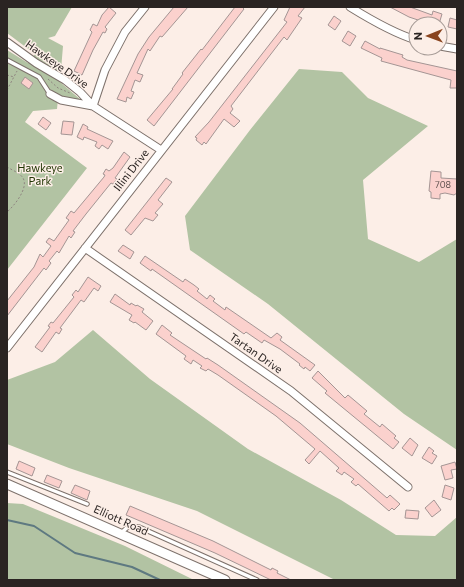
<svg xmlns="http://www.w3.org/2000/svg" width="464" height="587" viewBox="0 0 464 587" font-family="Commissioner,sans-serif">
  <rect width="100%" height="100%" fill="#fceee7"/>
  <path fill="#b2c3a3" d="M7 7H72L55 36 48 38 63 46 60 82 81 100 58 99 57 109 33 111 25 122 87 168 7 270V50L28 63 35 54 7 33Z
    M299 69 342 72 368 98 428 126 363 180 368 239 419 262 457 239V450L404 414 268 304 190 250 185 216 250 130Z
    M93 330 150 379 248 449 341 500 396 535 435 536 457 517V580H335L197 511 69 468 7 444V380L55 362Z
    M7 503 23 504 125 546 194 580H7Z"/>
  <g fill="none" stroke-linecap="round" stroke-linejoin="round">
    <path stroke="#5e7981" stroke-width="2" d="M7 520 34 526 75 553 132 567 160 580"/>
  </g>
  <path fill="#fbd1cd" stroke="#a49594" d="M109 7 116 13 105 27 107 29 105 33 103 32 93 50 82 75 74 71 92 32 90 30 93 24 97 26 102 15Z
    M174 7H188L162 37 160 36 150 51 148 49 137 73 143 75 140 82 135 80 131 91 134 92 131 99 127 97 126 102 117 99 138 54 149 37Z
    M235 7H242L244 9 154 126 147 120 173 89H172L183 74 182 73 201 49 202 50Z
    M290 7H305L298 16 302 18 291 34 287 40 284 37 231 106 233 109 230 113 240 121 234 127 224 119 206 144 204 142 202 145 196 140 197 138 195 137 209 122 287 22 284 20Z
    M390 7H410L432 15 433 11 442 14 439 24H430L409 17Z
    M334 16 341 21 335 30 328 25Z
    M450 18 457 20V29L448 27Z
    M348 31 356 36 350 46 342 41Z
    M365 41 380 49V48L403 55 402 57 407 60 457 71V88H450L451 80 381 61 382 58 361 48Z
    M25 77 33 83 29 89 21 83Z
    M43 117 51 123 46 130 38 124Z
    M63 121 74 122 72 135 61 134Z
    M83 124 88 127 87 129 113 141 108 149 102 145 99 149 95 146 97 142 84 137 83 140 77 137Z
    M124 152 130 157 115 178 117 179 113 184 111 183 86 214 73 231 75 232 71 238 69 236 59 253 57 251 49 261 51 263 46 270 44 268 7 316V301L34 267 40 254 43 257 51 246 46 242 49 238 54 241 69 220 66 218 71 211 74 213 104 177 105 175 103 174 106 169 109 171 113 168Z
    M431 171 441 172V178L457 179V193L454 195 445 193 440 194V199L431 198V192L429 191Z
    M166 178 172 182 158 200 163 204 155 213 158 215 153 221 145 218 131 235 125 230Z
    M123 245 134 252 130 259 118 251Z
    M145 256 183 282 185 279 194 285 199 289 197 291 207 299 210 295 215 299 213 301 225 310 226 307 271 338 277 333 282 337 280 340 315 365 310 371 305 367 304 369 299 365 300 364 280 349 264 340 262 343 246 332 244 334 152 269 151 271 140 263Z
    M88 277 101 286 98 291 94 288 84 302 81 300 60 328 62 329 59 334 56 332 42 352 35 347 50 327 48 326 51 322 53 323 74 297 72 295 76 290 78 292Z
    M115 294 130 305 131 303 136 306 137 305 144 309 142 312 153 321 146 330 135 322 134 323 129 320 132 315 110 302Z
    M162 325 172 333 170 335 206 359 207 358 218 365 300 423 387 498 390 495 400 504 394 510 392 508 389 511 358 484 356 486 351 482 354 479 344 472 342 475 336 471 339 468 320 451 309 464 305 460 315 449 276 416 218 375 208 369 206 371 200 368 202 366 193 360 191 364 184 359 186 356 156 334Z
    M318 371 345 398 348 395 367 411 364 414 380 427 382 424 396 436 394 438 399 442 393 449 325 393 327 391 312 378Z
    M410 438 418 445 412 456 402 448Z
    M429 447 434 451 432 453 437 456 432 464 422 458Z
    M19 461 35 468 32 476 16 469Z
    M455 462 457 469 451 470 453 478 445 480 441 466Z
    M47 475 62 481 59 488 44 482Z
    M75 485 90 491 87 500 71 493Z
    M445 485 454 488 451 500 442 497Z
    M434 500 441 510 432 517 425 508Z
    M130 506 213 541 271 570 272 568 278 571 277 573 291 580H271L215 553 126 515Z
    M406 510 419 511 418 519 405 518Z"/>
  <g fill="none" stroke-linecap="round" stroke-linejoin="round">
    <defs>
      <path id="service" d="M7 60 39 77 50 94
        M7 472 87 504
        M121 533 129 526 139 527 257 580"/>
      <path id="minor" d="M350 7C371 20 393 33 416 40
        M7 42 36 63 65 80 80 92 93 106 161 150
        M440 46 457 49
        M50 94 61 100 93 106
        M93 106 105 70 125 32 145 7
        M85 248 291 391 408 487
        M7 348 274 7"/>
      <path id="tertiary" d="M7 484 225 580"/>
    </defs>
    <use href="#service" stroke="#7d716b" stroke-width="5.5"/>
    <use href="#minor" stroke="#7d716b" stroke-width="9"/>
    <use href="#tertiary" stroke="#7d716b" stroke-width="11"/>
    <path stroke="#8f8580" stroke-width="1" stroke-dasharray="2 2" stroke-linecap="butt" d="M7 75 14 77
      M48 79 58 88 70 93
      M7 90 17 71
      M7 167C12 170 20 173 23 178 29 188 14 206 7 212"/>
    <use href="#service" stroke="#fff" stroke-width="3.5"/>
    <use href="#minor" stroke="#fff" stroke-width="7"/>
    <use href="#tertiary" stroke="#fff" stroke-width="9"/>
  </g>
  <g text-anchor="middle" stroke-width="3" stroke-linejoin="round" paint-order="stroke">
    <g font-size="9" fill="#5e4f4d">
      <text x="443" y="188">708</text>
    </g>
    <g font-size="11" fill="#2a2422" stroke="#fceee7">
      <text transform="translate(57 64) rotate(35)" y="4">Hawkeye Drive</text>
      <text transform="translate(131 170) rotate(-52)" y="4">Illini Drive</text>
      <text transform="translate(256 353) rotate(35)" y="4">Tartan Drive</text>
      <text transform="translate(121 520) rotate(24)" y="4">Elliott Road</text>
    </g>
    <g font-size="11" fill="#203502" stroke="#fceee7">
      <text x="40" y="172">Hawkeye<tspan x="40" dy="13">Park</tspan></text>
    </g>
  </g>
  <rect width="464" height="587" fill="none" stroke="#2a2422" stroke-width="16"/>
  <g transform="translate(428 36) rotate(269)"><circle r="19" fill="#fceee7" stroke="#a89d98"/>
  <path d="M0-3L7 15L0 10L-7 15Z" fill="#8a441e"/>
  <text y="-6" font-size="11" font-weight="bold" text-anchor="middle" fill="#2a2422">N</text>
  </g>
</svg>
